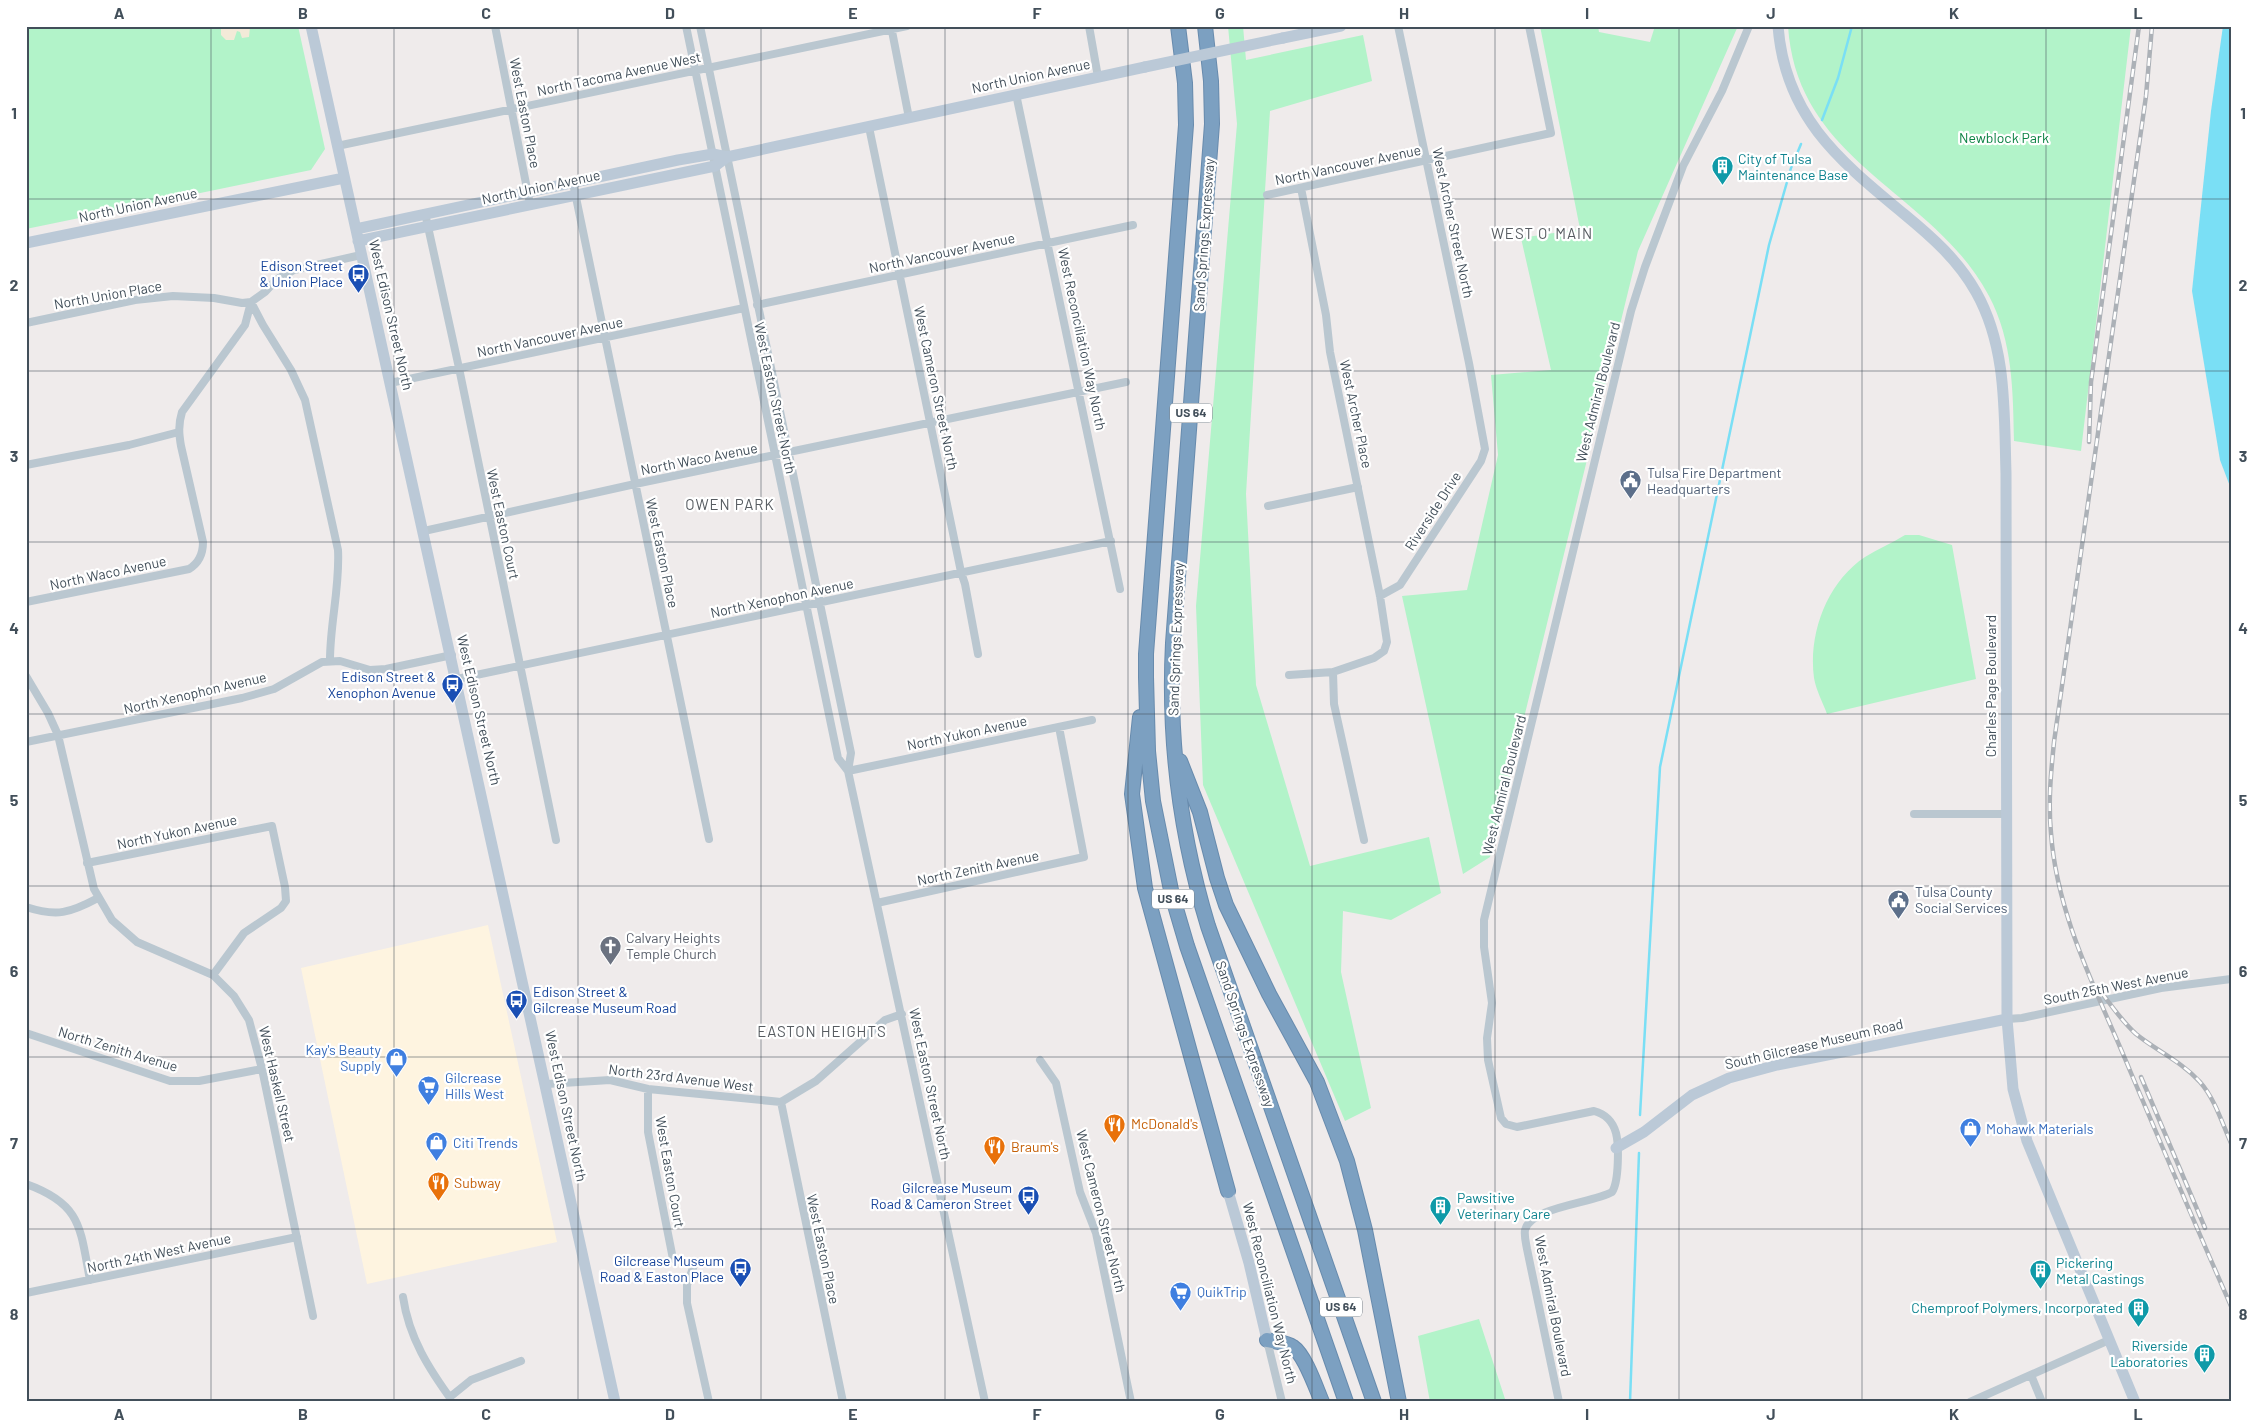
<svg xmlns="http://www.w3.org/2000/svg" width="2257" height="1428" viewBox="0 0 2257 1428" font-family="Barlow,sans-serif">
  <rect width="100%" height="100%" fill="#efebeb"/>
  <path fill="#fef4e0" d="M488 925 557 1242 367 1284 301 968Z"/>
  <path fill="#b2f3c9" d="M26 26H298L325 149 311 170 26 229Z
    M1228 26H1243L1246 60 1363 35 1372 81 1270 111 1246 494 1256 685 1310 866 1429 837 1441 893 1391 920 1343 911 1341 972 1371 1108 1345 1121 1203 785 1196 606 1237 124Z
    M1540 26H1598L1599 32 1650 42 1655 26H1738L1638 251 1490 857 1463 874 1402 596 1467 590 1498 455 1491 375 1551 370 1521 238 1580 229Z
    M1788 26H2131L2081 451 2014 441C2013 392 2013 341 1989 296 1933 190 1797 164 1788 26Z
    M1905 535H1919L1952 545 1976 679 1827 714C1823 703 1816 690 1814 678 1808 634 1827 582 1865 557 1878 549 1892 543 1905 535Z
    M1479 1319 1506 1402H1430L1418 1336Z"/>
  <path fill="#f3ead8" d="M230 26 250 27 249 37 242 38 240 32 237 31 234 40H226L221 35V29Z"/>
  <path fill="#7adff5" d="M2223 26H2231V489L2220 460 2192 291 2211 111Z"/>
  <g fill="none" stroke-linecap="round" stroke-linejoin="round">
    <path stroke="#7adff5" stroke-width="2.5" d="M1822 120 1838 78 1852 26
      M1640 1115 1660 767 1769 245 1791 168 1801 144
      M1630 1402 1639 1153"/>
    <defs>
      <path id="highway" d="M1178 26 1185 83 1186 125 1146 654V677L1148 751 1153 801 1172 895 1187 946 1346 1402
        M1205 26 1211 81 1212 124 1173 643C1168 740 1180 834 1208 926L1374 1402
        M1140 717 1132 794 1145 888 1228 1191
        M1180 761 1200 812 1217 878 1226 905 1269 994 1317 1082 1347 1161 1365 1230 1399 1402
        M1267 1340C1275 1342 1286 1342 1293 1347 1305 1355 1316 1388 1322 1402"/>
    </defs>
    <use href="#highway" stroke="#688bad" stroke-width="16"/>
    <path stroke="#bac7d0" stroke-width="8" d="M495 26 530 204
      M686 26 838 758 848 771
      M700 26 851 753 848 771 985 1402
      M891 26 909 118
      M1089 26 1098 77
      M1016 94 1120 589
      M869 127 961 572 965 584 978 654
      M337 146 907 26
      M573 183 709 839
      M1267 195 1551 133 1529 26
      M425 213 459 368 556 840
      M251 302 263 325 291 370 305 400 338 550C340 587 330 623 330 660
      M757 305 1133 225
      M26 323 135 300 173 296 214 298 242 303 251 302 265 292 277 279 294 270 361 255
      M390 383 744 308
      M26 465 129 445 179 432
      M1268 506 1358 487
      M424 531 635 484 1126 382
      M1380 596 1400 585 1481 461 1485 449 1469 363 1398 26
      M26 602 189 569C199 563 203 554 203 542L181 446C179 434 178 425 182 412L245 325 251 302
      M1333 672 1334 704 1364 840
      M1289 675 1333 672 1374 658 1384 651 1387 642 1380 596 1330 352 1326 315 1301 188
      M26 676 48 713 58 735 94 889 112 920 137 942 213 975 234 996 249 1020 262 1069 313 1316
      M457 679 1111 541
      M26 742 242 698 274 689 322 662 340 661 370 670 386 669 452 655
      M848 771 1092 720
      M1914 814H2007
      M87 863 272 826 285 887 286 901 281 908 244 933 213 975
      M877 903 1084 857 1059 727
      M26 907C57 917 70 913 98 898
      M2007 1019 2022 1018 2161 988 2231 979
      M26 1033 170 1081H199L262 1069
      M1040 1060 1056 1083 1080 1192 1096 1233 1131 1402
      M547 1084 610 1080 648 1089 781 1102 816 1081 885 1020 902 1014
      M648 1089V1132L673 1259
      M781 1102 843 1402
      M26 1184C82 1204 80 1228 90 1280
      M694 1265 687 1285V1303L709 1402
      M26 1293 297 1237
      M403 1297C409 1338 429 1369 453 1402
      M1267 1340 1282 1402
      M2031 1375 2042 1402
      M450 1397 471 1380 521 1361
      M1559 1402 1527 1249C1526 1243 1524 1236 1525 1230 1530 1207 1593 1203 1612 1192 1619 1182 1619 1145 1616 1133 1613 1122 1605 1114 1594 1111L1517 1127 1506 1124 1501 1118 1488 1060 1487 1038 1492 1003 1484 947V920L1631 311 1645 267 1683 166 1722 91 1749 26
      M1970 1402 2109 1340"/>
    <path stroke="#bbc9d7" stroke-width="11" d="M311 26 615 1402
      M1778 26C1785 117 1839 160 1904 214 1932 237 1958 260 1976 292 2007 347 2004 411 2006 473L2007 1019 2013 1089 2027 1141 2135 1402
      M1283 38 1341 26
      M356 229 678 160 713 154 727 157 1145 67
      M358 241 715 166 727 157
      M26 243 344 178
      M1616 1148 1644 1132 1692 1095 1729 1078 1777 1065 2007 1019
      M1228 1191 1249 1263 1267 1340"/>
    <use href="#highway" stroke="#7ca0c1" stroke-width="14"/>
    <defs>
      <path id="rail" d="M2152 26 2146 96 2054 742C2051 772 2048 802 2051 833 2057 918 2099 995 2131 1073 2164 1151 2197 1229 2231 1306
        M2089 442 2091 382 2139 26
        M2102 993C2112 1007 2123 1022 2136 1034 2157 1051 2182 1062 2200 1082 2215 1099 2222 1123 2231 1143
        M2141 1077 2205 1228"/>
    </defs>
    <use href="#rail" stroke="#acb1b7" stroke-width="4.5"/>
    <use href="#rail" stroke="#fff" stroke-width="2.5" stroke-dasharray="8" stroke-linecap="butt"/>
    <path stroke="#bbc9d7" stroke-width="11" d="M1145 67 1283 38"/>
  </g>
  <path fill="none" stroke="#424f5a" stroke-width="1" stroke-opacity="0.55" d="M211 26V1402M394 26V1402M578 26V1402M761 26V1402M945 26V1402M1128 26V1402M1312 26V1402M1495 26V1402M1679 26V1402M1862 26V1402M2046 26V1402M26 199H2231M26 371H2231M26 542H2231M26 714H2231M26 886H2231M26 1057H2231M26 1229H2231"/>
  <defs>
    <symbol id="building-pin" viewBox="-11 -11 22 30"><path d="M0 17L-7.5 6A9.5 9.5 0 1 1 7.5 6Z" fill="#0f9aa8" stroke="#fff"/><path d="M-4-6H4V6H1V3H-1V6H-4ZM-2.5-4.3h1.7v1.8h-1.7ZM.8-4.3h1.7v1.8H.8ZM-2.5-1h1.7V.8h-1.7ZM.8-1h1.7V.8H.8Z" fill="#fff"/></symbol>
    <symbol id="bus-pin" viewBox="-11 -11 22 30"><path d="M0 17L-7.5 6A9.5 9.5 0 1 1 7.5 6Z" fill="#1a4fb4" stroke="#fff"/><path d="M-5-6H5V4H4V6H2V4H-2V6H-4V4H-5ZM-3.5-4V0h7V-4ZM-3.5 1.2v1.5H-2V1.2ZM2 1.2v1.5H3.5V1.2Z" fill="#fff"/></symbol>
    <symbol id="civic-pin" viewBox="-11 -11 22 30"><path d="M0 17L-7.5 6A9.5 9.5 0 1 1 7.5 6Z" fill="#5c6f8a" stroke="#fff"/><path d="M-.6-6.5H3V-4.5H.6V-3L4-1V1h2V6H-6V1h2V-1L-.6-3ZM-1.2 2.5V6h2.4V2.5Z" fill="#fff"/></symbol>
    <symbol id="church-pin" viewBox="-11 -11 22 30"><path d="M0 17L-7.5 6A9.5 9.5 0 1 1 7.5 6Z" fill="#6b7280" stroke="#fff"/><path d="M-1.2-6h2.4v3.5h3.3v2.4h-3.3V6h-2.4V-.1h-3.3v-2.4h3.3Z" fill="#fff"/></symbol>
    <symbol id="shop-pin" viewBox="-11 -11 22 30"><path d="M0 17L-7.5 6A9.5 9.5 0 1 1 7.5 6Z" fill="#3f7fe0" stroke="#fff"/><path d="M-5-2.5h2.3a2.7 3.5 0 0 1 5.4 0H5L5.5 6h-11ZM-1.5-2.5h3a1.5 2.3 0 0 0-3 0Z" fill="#fff"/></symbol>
    <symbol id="supermarket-pin" viewBox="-11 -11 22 30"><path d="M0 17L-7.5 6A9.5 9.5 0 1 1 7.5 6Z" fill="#3f7fe0" stroke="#fff"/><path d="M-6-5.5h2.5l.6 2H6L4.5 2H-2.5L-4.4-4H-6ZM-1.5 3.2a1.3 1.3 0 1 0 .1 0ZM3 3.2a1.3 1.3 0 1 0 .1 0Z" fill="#fff"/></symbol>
    <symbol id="restaurant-pin" viewBox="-11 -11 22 30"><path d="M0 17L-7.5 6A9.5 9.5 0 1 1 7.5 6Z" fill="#e8710a" stroke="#fff"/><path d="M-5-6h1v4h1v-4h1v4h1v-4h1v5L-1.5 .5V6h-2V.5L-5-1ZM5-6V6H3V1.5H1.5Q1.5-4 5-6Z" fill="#fff"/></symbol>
  </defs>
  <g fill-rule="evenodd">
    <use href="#building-pin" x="1710" y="154" width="25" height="34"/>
    <use href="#bus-pin" x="346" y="262" width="25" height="34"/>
    <use href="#civic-pin" x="1618" y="468" width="25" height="34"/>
    <use href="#bus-pin" x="440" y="672" width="25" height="34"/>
    <use href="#civic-pin" x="1886" y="888" width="25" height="34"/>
    <use href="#church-pin" x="598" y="934" width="25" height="34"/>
    <use href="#bus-pin" x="504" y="988" width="25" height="34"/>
    <use href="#shop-pin" x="384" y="1046" width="25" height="34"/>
    <use href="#supermarket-pin" x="416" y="1074" width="25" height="34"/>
    <use href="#restaurant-pin" x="1102" y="1112" width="25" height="34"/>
    <use href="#shop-pin" x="1958" y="1116" width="25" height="34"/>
    <use href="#shop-pin" x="424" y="1130" width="25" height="34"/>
    <use href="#restaurant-pin" x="982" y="1134" width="25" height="34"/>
    <use href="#restaurant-pin" x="426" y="1170" width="25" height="34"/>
    <use href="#bus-pin" x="1016" y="1184" width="25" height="34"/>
    <use href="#building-pin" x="1428" y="1194" width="25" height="34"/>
    <use href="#bus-pin" x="728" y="1256" width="25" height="34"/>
    <use href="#building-pin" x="2028" y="1258" width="25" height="34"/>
    <use href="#supermarket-pin" x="1168" y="1280" width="25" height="34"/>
    <use href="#building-pin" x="2126" y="1296" width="25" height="34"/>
    <use href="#building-pin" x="2192" y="1342" width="25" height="34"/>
  </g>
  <g text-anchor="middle" stroke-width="4.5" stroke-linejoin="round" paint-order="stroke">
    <g fill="#fff" stroke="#7b848c" stroke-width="1">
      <rect x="1170" y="403.5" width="42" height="19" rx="4"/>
      <rect x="1152" y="889.5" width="42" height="19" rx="4"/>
      <rect x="1320" y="1297.5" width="42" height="19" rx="4"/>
    </g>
    <g font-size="12" font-weight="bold" fill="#424f5a">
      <text x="1191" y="417">US 64</text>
      <text x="1173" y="903">US 64</text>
      <text x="1341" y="1311">US 64</text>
    </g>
    <g font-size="14" fill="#424f5a" stroke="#fff">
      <text transform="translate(619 74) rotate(-12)" y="5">North Tacoma Avenue West</text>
      <text transform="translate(1031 76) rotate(-12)" y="5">North Union Avenue</text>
      <text transform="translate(525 113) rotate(79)" y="5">West Easton Place</text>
      <text transform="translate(1348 165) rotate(-12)" y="5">North Vancouver Avenue</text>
      <text transform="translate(541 187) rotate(-12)" y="5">North Union Avenue</text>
      <text transform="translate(138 205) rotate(-12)" y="5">North Union Avenue</text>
      <text transform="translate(1453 223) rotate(78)" y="5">West Archer Street North</text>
      <text transform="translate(1204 235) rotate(-86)" y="5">Sand Springs Expressway</text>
      <text transform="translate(942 253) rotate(-12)" y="5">North Vancouver Avenue</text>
      <text transform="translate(108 295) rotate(-10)" y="5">North Union Place</text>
      <text transform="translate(391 315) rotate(77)" y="5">West Edison Street North</text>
      <text transform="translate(550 337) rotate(-12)" y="5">North Vancouver Avenue</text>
      <text transform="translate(1082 339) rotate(78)" y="5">West Reconciliation Way North</text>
      <text transform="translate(936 388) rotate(78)" y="5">West Cameron Street North</text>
      <text transform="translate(1598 392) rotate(-76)" y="5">West Admiral Boulevard</text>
      <text transform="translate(775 398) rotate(78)" y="5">West Easton Street North</text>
      <text transform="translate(1356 414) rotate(78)" y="5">West Archer Place</text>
      <text transform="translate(699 459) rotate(-11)" y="5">North Waco Avenue</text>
      <text transform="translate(1433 511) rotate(-57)" y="5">Riverside Drive</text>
      <text transform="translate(503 524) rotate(78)" y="5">West Easton Court</text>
      <text transform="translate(662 553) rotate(78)" y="5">West Easton Place</text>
      <text transform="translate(108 573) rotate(-12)" y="5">North Waco Avenue</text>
      <text transform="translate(782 598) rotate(-12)" y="5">North Xenophon Avenue</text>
      <text transform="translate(1176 639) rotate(-88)" y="5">Sand Springs Expressway</text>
      <text transform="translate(1991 686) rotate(-90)" y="5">Charles Page Boulevard</text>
      <text transform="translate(195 693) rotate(-13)" y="5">North Xenophon Avenue</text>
      <text transform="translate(479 710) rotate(77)" y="5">West Edison Street North</text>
      <text transform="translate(967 733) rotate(-12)" y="5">North Yukon Avenue</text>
      <text transform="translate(1504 785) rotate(-76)" y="5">West Admiral Boulevard</text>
      <text transform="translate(177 832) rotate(-12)" y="5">North Yukon Avenue</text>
      <text transform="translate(978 868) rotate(-12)" y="5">North Zenith Avenue</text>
      <text transform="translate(2116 986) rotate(-11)" y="5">South 25th West Avenue</text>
      <text transform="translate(1245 1034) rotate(71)" y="5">Sand Springs Expressway</text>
      <text transform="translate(1814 1044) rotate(-13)" y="5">South Gilcrease Museum Road</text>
      <text transform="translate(118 1049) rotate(17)" y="5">North Zenith Avenue</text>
      <text transform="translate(681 1078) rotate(7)" y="5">North 23rd Avenue West</text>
      <text transform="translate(277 1084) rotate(77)" y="5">West Haskell Street</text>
      <text transform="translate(930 1084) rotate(78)" y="5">West Easton Street North</text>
      <text transform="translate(566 1106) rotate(78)" y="5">West Edison Street North</text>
      <text transform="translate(670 1172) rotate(80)" y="5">West Easton Court</text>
      <text transform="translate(1101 1211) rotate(76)" y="5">West Cameron Street North</text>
      <text transform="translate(823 1249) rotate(78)" y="5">West Easton Place</text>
      <text transform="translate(159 1253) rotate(-12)" y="5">North 24th West Avenue</text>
      <text transform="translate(1270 1293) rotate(76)" y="5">West Reconciliation Way North</text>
      <text transform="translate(1553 1306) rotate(79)" y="5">West Admiral Boulevard</text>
    </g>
    <g font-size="14" fill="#0c8244" stroke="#fff">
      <text x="2004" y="143">Newblock Park</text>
    </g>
    <g font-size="14" fill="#0d838f" stroke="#fff" text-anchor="start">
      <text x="1738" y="164">City of Tulsa<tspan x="1738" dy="16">Maintenance Base</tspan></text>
      <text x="1457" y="1203">Pawsitive<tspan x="1457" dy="16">Veterinary Care</tspan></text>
      <text x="2056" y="1268">Pickering<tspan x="2056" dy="16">Metal Castings</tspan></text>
      <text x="2123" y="1313" text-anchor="end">Chemproof Polymers, Incorporated</text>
      <text x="2188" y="1351" text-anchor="end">Riverside<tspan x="2188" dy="16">Laboratories</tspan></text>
    </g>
    <g font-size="14" fill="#164399" stroke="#fff" text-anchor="end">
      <text x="343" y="271">Edison Street<tspan x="343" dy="16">&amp; Union Place</tspan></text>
      <text x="436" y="682">Edison Street &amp;<tspan x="436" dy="16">Xenophon Avenue</tspan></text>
      <text x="533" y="997" text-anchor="start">Edison Street &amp;<tspan x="533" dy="16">Gilcrease Museum Road</tspan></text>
      <text x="1012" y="1193">Gilcrease Museum<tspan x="1012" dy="16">Road &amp; Cameron Street</tspan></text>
      <text x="724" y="1266">Gilcrease Museum<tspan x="724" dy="16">Road &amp; Easton Place</tspan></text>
    </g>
    <g font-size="14" fill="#4e5e75" stroke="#fff" text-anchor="start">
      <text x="1647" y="478">Tulsa Fire Department<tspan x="1647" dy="16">Headquarters</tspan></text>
      <text x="1915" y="897">Tulsa County<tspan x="1915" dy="16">Social Services</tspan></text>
    </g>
    <g font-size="14" fill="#5b616d" stroke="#fff" text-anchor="start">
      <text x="626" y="943">Calvary Heights<tspan x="626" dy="16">Temple Church</tspan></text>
    </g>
    <g font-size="14" fill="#366cbe" stroke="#fff" text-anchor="start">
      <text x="381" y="1055" text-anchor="end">Kay's Beauty<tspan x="381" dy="16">Supply</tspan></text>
      <text x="445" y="1083">Gilcrease<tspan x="445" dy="16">Hills West</tspan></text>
      <text x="1986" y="1134">Mohawk Materials</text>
      <text x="453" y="1148">Citi Trends</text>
      <text x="1197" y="1297">QuikTrip</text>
    </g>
    <g font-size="14" fill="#c56008" stroke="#fff" text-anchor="start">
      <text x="1131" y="1129">McDonald's</text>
      <text x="1011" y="1152">Braum's</text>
      <text x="454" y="1188">Subway</text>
    </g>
    <g font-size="15" letter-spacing="1" fill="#575c61" stroke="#fff">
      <text x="1542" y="239">WEST O' MAIN</text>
      <text x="730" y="510">OWEN PARK</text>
      <text x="822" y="1037">EASTON HEIGHTS</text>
    </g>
  </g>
  <rect width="2257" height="1428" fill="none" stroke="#ffffff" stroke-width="55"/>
  <rect x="28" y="28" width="2202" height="1372" fill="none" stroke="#424f5a" stroke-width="2"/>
  <g font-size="16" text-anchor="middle" font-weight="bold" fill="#424f5a">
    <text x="119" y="19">A</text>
    <text x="303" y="19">B</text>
    <text x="486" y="19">C</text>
    <text x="670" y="19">D</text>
    <text x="853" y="19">E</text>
    <text x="1037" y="19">F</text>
    <text x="1220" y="19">G</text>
    <text x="1404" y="19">H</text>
    <text x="1587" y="19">I</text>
    <text x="1771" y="19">J</text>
    <text x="1954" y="19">K</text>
    <text x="2138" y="19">L</text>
    <text x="14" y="119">1</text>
    <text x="2243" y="119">1</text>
    <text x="14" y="291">2</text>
    <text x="2243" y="291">2</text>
    <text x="14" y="462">3</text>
    <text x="2243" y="462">3</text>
    <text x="14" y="634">4</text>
    <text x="2243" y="634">4</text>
    <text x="14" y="806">5</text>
    <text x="2243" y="806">5</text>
    <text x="14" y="977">6</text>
    <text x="2243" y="977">6</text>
    <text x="14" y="1149">7</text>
    <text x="2243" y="1149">7</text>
    <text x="14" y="1320">8</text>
    <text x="2243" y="1320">8</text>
    <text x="119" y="1420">A</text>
    <text x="303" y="1420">B</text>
    <text x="486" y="1420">C</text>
    <text x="670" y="1420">D</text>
    <text x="853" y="1420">E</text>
    <text x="1037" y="1420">F</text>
    <text x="1220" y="1420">G</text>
    <text x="1404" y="1420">H</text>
    <text x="1587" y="1420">I</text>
    <text x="1771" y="1420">J</text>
    <text x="1954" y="1420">K</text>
    <text x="2138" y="1420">L</text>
  </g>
</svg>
